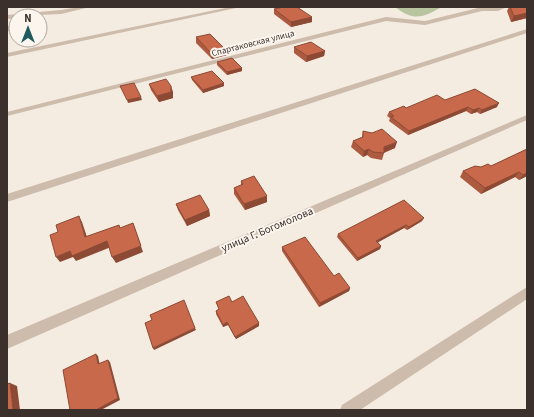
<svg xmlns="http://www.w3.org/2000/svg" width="534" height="417" viewBox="0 0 534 417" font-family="'Source Sans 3',sans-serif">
  <rect width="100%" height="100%" fill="#f4ebe1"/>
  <path fill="#b8c4a0" d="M395 7H440V8C422 18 413 21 395 7Z"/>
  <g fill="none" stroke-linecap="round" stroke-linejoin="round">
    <path fill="#cdbbac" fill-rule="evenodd" d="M79 7H90L61 14 16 16V18L7 19V15L61 10Z
      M230 7H241L7 57V53Z
      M482 7H507L498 11H482L425 25 386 21 7 116V112L386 17 425 21Z
      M16 21V26L7 32V27Z
      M527 29V33L7 202V194Z
      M527 115V120L7 349V335Z
      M527 287V299L360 410H340L342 405Z"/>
  </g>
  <path fill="#ac5a40" d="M509 7H527V18L511 22 507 11Z
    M274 9 312 22 291 27 274 14Z
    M196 37 226 50 227 55 212 59 196 43Z
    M294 47 325 51 324 56 306 62 294 53Z
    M217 62 242 68V71L227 75 217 65Z
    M191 77 224 86 203 93 192 80Z
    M149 84 173 92V98L159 102 151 90Z
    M445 100 497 107 480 114 477 112 471 114 466 111 408 135 389 121 390 118 387 116 389 112Z
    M363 131 395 148 384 153 382 160 371 158 367 155 363 157 351 147 353 141 362 137Z
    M527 149V176L519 180 515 177 481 194 460 177 463 171 481 167 491 166Z
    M241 181 267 202 245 210 234 194V188L241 185Z
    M176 204 209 210 210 216 187 226 178 210Z
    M422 221 407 230 404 228 378 242 381 246 380 249 357 261 337 237 338 234Z
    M282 247 334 276 350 288 349 291 319 307 282 251Z
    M216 302H232L259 323V326L236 339 228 325 223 327 216 314V311L219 309Z"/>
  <path fill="#8c4a34" d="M130 7H137L130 8Z
    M527 13V18L511 22 514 16Z
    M312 17V22L291 27V22Z
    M226 50 227 55 212 59 211 53Z
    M325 51 324 56 306 62 307 56Z
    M242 68V71L227 75V72Z
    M224 83V86L203 93V90Z
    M171 86 173 92V98L159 102 157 96Z
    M141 97 142 100 128 103 127 100Z
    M499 103 497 107 480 114 482 110Z
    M468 107 466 111 408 135 409 131Z
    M479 108 477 112 471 114 473 110Z
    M397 142 395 148 382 153 384 147Z
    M369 149 367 155 363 157 364 151Z
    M519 172 515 177 481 194 485 188Z
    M527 173V176L519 180 523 175Z
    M267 196V202L245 210 244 204Z
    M209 210 210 216 187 226 185 220Z
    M79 216 82 222 89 243 85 237Z
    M424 218 422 221 407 230 409 227Z
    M133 223 135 229 143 252 116 263 112 257Z
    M406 225 404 228 375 244 376 241Z
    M107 241 111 247 76 261 73 257 60 262 56 257 70 251Z
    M381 246 380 249 357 261 358 258Z
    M350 288 349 291 319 307 320 303Z
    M227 322 228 325 223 327V325Z
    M259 323V326L236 339 235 337Z
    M195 328 196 330 154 350 153 348Z
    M96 354 98 356 100 366 98 364Z
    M108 360 110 362 120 400 101 410H96Z
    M10 383 17 386 20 410H13Z"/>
  <path fill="#c8694b" stroke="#8c4a34" d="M284 7H297L312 17 291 22 274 9Z
    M510 7H527V13L514 16Z
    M210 34 226 50 211 53 196 37Z
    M311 42 325 51 307 56 294 47Z
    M232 58 242 68 227 72 217 62Z
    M212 71 224 83 203 90 191 77Z
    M166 79 171 86V92L157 96 149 84Z
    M134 83 141 97 127 100 120 86Z
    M475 89 499 103 482 110 479 108 473 110 468 107 409 131 391 117 394 116 389 112 404 106 406 108 437 95 445 100Z
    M382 129 397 142 384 147V153L373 152 369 149 364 151 353 141 363 137V131L372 133Z
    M527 149V173L523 175 519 172 485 188 463 171 475 166 481 167 488 164 491 166Z
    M254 176 267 196 244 204 234 188 243 184 241 181Z
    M200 195 209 210 185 220 176 204Z
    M404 200 424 218 409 227 406 225 376 241 381 246 358 258 338 234Z
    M79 216 85 237 119 225 120 228 133 223 141 246 112 257 107 241 72 256 70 251 56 257 50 235 58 232 56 225Z
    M305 237 334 276 339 273 350 288 320 303 282 247Z
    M229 296 232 302 243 296 259 323 235 337 227 322 223 325 216 311 219 309 216 302Z
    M184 300 195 328 153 348 145 323 152 320 150 315Z
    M96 354 98 364 108 360 118 398 96 410H70L63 370Z
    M10 383 13 410H7V384Z"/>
  <g text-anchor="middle" stroke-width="4" stroke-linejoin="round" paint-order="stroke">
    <g font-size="9" fill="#3b302b" stroke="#fbf5ee">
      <text transform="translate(253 43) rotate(-14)" y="3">Спартаковская улица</text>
    </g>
    <g font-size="11" fill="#3b302b" stroke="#fbf5ee">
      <text transform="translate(267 229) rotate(-23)" y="4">улица Г. Богомолова</text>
    </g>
  </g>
  <rect width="534" height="417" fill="none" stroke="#3b302b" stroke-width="16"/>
  <g transform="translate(28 28)"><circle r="19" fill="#fbf5ee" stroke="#aea6a0"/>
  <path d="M0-3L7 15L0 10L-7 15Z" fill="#1f5a5e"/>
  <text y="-6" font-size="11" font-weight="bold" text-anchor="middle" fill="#3b302b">N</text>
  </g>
</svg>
